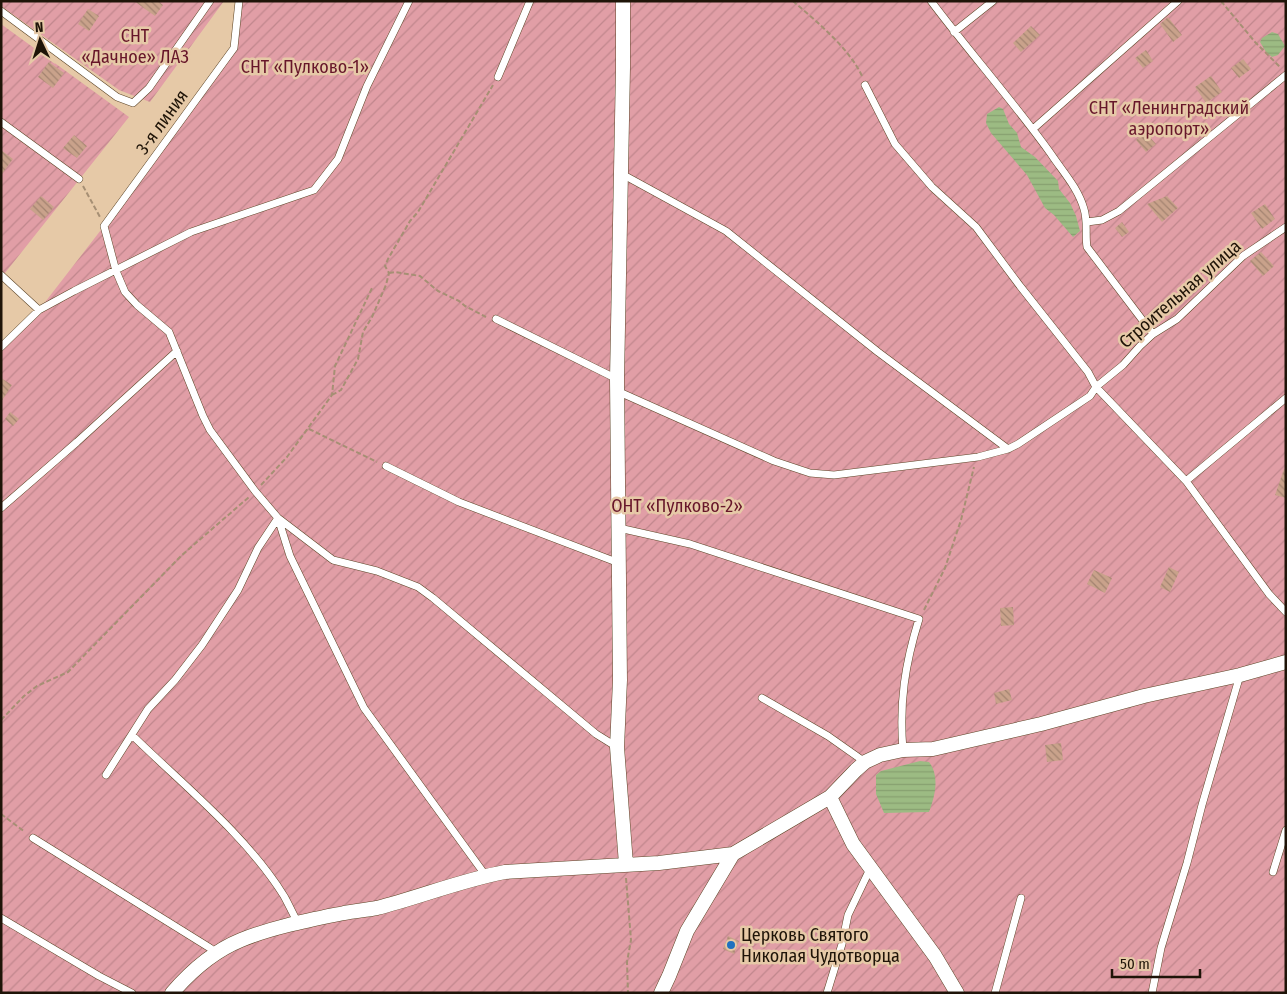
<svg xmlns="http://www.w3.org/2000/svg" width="1287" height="994" viewBox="0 0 1287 994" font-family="'Fira Sans Condensed',sans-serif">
  <defs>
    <pattern id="garden-furrows" width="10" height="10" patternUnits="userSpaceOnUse" patternTransform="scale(1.25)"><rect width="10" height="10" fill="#e19ea6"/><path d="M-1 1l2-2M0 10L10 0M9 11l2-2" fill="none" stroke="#c1878d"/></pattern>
    <pattern id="water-rules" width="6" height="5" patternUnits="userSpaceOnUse" patternTransform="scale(1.25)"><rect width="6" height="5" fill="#9cbb83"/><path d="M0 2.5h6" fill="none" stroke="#86a070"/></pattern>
    <pattern id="building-back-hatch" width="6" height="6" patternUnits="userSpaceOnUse" patternTransform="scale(1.25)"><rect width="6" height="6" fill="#c9a28b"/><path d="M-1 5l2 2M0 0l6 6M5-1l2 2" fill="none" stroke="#a38370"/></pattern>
  </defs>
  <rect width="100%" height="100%" fill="#e6c9a7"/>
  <path fill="url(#garden-furrows)" d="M1 1H224L150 102 119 90 1 6Z
    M239 1H1286V993H1V347L39 310 104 226 234 48Z
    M1 24 129 117 1 278Z"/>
  <path fill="url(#water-rules)" d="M1272 32 1278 34 1285 46 1278 55 1272 57 1266 52 1260 42 1262 38Z
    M999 107 1003 109 1009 124 1017 133 1021 147 1035 157 1058 181 1059 189 1070 203 1076 216 1080 231 1073 237 1054 215 1045 208 1027 175 991 133 986 123 987 114Z
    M920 761 929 762C940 776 935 796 929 812L884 813 876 794V775L881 771Z"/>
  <path fill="url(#building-back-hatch)" d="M134 1H158L163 5 155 16Z
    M88 9 99 16 89 31 78 24Z
    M1168 17 1182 35 1173 42 1160 24Z
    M1031 26 1040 35 1021 52 1013 43Z
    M1146 50 1153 61 1143 68 1135 58Z
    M1243 59 1251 69 1239 78 1231 68Z
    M49 62 64 73 53 88 38 77Z
    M1211 76 1222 92 1206 103 1195 87Z
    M1145 132 1156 144 1146 152 1136 140Z
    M74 135 87 146 77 158 63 148Z
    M1 150 13 159 1 175Z
    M41 196 54 207 43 220 30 209Z
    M1167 196 1178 208 1162 222 1147 204Z
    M1265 204 1275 219 1262 229 1251 213Z
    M1122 222 1129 232 1122 237 1115 228Z
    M1261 252 1274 266 1263 276 1250 261Z
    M1 378 12 385 1 402Z
    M10 412 19 419 13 426 5 419Z
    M1284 469H1286V498L1275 495Z
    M1169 567 1179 572 1170 592 1160 587Z
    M1094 570 1112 578 1105 593 1087 584Z
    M1013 607 1014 625 1001 626 1000 608Z
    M1009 689 1012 700 996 704 994 693Z
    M1061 743 1063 760 1047 762 1045 745Z
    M728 936 739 941 734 954 723 949Z"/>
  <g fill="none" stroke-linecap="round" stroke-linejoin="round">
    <defs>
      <path id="lane" d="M239 1 234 48 104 226 116 271 125 292 137 305 169 332 203 416 210 430 255 491 278 518 333 560 377 571 418 587 433 598 596 734 617 747
        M931 1C970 53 1013 101 1051 154 1063 172 1078 188 1084 209 1088 222 1085 234 1087 247L1153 334
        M1 11 117 97 133 103 149 88 210 1
        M954 32 993 1
        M498 77 530 1
        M865 85 895 144 932 187 976 227 1020 286 1088 372 1096 387 1186 481 1269 594 1286 612
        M1 122 79 179
        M1033 129 1178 1
        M620 173 726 231 878 352 1008 449
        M1087 222 1102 220 1119 211 1286 75
        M1 275 39 310
        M496 319 617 379
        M1 347 39 310 74 291 191 232 314 190 338 159 367 86 409 1
        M617 391 774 461 810 473 834 475 978 457 1008 449 1018 444 1090 396 1096 387 1123 365 1140 346 1153 334 1177 319 1243 256 1286 227
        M386 466 459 502 619 563
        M1186 481 1286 398
        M1 508 77 442 177 351
        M278 518 290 556 364 708 486 876
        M619 528 690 544 919 619C905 664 899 703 903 750
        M762 698 828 736 865 762
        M132 735C183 785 246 835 284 896 289 905 293 914 298 923
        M106 775 148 709 175 680 202 645 238 590 258 548 278 518
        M33 838 210 948 216 953
        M1273 872 1286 830
        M1 918 99 976 132 993
        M827 993 842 944 848 915 870 869
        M995 993 1021 898
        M1152 993 1161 948 1187 863 1202 805 1240 675"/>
      <path id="street" d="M623 1V68L617 379 620 680 617 747 626 864
        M830 797 853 844 935 956 957 993
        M172 993C191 971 214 951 241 940 273 927 310 920 344 913 355 911 366 910 377 908 420 897 462 880 505 872L659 863 733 854 830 797 856 770 865 762 880 755 903 750 933 749 1041 724 1144 696 1240 675 1286 662
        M661 993 669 976 687 931 733 854"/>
    </defs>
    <use href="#lane" stroke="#5d4527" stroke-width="8"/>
    <use href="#street" stroke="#5d4527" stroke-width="15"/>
    <path stroke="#a68f74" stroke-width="2" stroke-dasharray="5 2.5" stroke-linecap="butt" d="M793 1C817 22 849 48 862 76
      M1221 1 1255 42 1281 68
      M83 186 100 217
      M389 273 395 272 420 276 438 291 459 301 465 306 486 317
      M332 395 341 390 358 359 363 332 372 317 386 285 389 273 385 266 388 259 410 221 418 212 493 85
      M309 429 377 462
      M261 485 287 457 332 395 335 366 373 286
      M924 610 945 568 961 520 974 467
      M1 720 24 696 37 686 68 672 182 555 249 497
      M1 814 25 832
      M626 878 631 940 627 962 628 993"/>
    <use href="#lane" stroke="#fff" stroke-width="7"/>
    <use href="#street" stroke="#fff" stroke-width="14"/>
  </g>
  <circle fill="#1e71bf" stroke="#e6c9a7" stroke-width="2" cx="731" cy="945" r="5"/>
  <g text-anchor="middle" stroke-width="5" stroke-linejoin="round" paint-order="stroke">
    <g font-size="18" fill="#67162a" stroke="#e6c9a7">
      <text x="135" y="42">СНТ<tspan x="135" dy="21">«Дачное» ЛАЗ</tspan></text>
      <text x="305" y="73">СНТ «Пулково-1»</text>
      <text x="1169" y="114">СНТ «Ленинградский<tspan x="1169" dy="21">аэропорт»</tspan></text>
      <text x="677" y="512">ОНТ «Пулково-2»</text>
    </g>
    <g font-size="18" fill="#1f1408" stroke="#e6c9a7">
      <text transform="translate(162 122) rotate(-54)" y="6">3-я линия</text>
      <text transform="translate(1180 294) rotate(-41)" y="6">Строительная улица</text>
    </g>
    <g font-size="18" fill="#1f1408" stroke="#e6c9a7" text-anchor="start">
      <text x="741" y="941">Церковь Святого<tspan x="741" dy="21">Николая Чудотворца</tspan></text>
    </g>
  </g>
  <rect width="1287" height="994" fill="none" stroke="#1f1408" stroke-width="5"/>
  <g transform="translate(40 40) rotate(356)" stroke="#e6c9a7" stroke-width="4" paint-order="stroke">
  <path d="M0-4L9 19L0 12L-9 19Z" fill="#1f1408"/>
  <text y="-8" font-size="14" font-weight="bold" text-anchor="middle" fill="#1f1408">N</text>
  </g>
  <path d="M1112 969v8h88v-8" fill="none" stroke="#1f1408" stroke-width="2.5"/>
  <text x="1120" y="969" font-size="15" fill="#1f1408" stroke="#e6c9a7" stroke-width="4" paint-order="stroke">50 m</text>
</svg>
